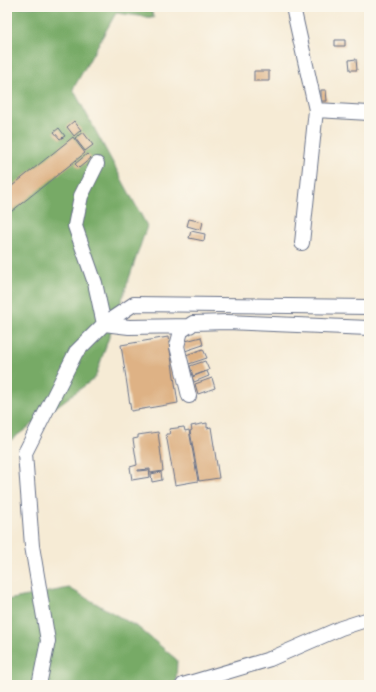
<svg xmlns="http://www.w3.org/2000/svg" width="376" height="692" viewBox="0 0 376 692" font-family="Itim,sans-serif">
  <rect width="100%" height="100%" fill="#fbf7ec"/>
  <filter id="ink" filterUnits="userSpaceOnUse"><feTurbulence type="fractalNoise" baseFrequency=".025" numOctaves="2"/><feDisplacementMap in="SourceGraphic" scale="8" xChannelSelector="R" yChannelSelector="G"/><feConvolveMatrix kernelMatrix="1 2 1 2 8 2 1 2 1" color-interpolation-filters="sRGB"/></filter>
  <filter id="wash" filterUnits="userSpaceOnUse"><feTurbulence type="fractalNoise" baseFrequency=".012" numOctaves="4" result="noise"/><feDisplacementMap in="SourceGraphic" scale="16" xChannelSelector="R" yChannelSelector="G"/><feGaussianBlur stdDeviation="0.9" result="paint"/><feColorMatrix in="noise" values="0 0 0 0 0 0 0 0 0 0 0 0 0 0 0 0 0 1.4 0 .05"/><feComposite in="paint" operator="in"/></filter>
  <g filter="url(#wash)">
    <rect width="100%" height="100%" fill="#f6ebd5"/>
    <path fill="#7a6" stroke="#496c62" d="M7 7H150L154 18 116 13 73 89 147 226 95 378 7 443Z
      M69 588 139 628 177 660 176 685H7V600Z"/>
    <g id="blocks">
      <path fill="#deb285" d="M335 40H345V46H335Z
        M356 59 357 70H350L349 60Z
        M254 71H269V81H254Z
        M321 90H326L327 101H321Z
        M74 121 81 130 74 136 67 127Z
        M59 128 65 136 60 139 54 132Z
        M83 132 93 145 85 151 75 138Z
        M73 137 85 153 7 215V190Z
        M87 154 91 158 79 168 75 164Z
        M189 219 203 222 201 230 187 226Z
        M191 231 205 234 204 241 189 238Z
        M168 337 178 403 131 411 121 345Z
        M201 337 203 345 185 351 182 342Z
        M203 349 207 358 189 364 186 355Z
        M205 361 209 370 193 376 190 366Z
        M207 371 209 376 194 382 192 377Z
        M212 378 215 388 198 394 195 384Z
        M207 423V428L211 427 219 478 199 481 190 431 192 430 191 426Z
        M184 427 185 431 189 430 198 481 175 485 166 434H170L169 429Z
        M158 432 163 471 150 473V469L138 470V471L149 470 150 477 132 480 130 467 137 465 133 439 138 438V435Z
        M161 472 162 480 152 482 151 474Z"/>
    </g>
  </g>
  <g filter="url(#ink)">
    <use href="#blocks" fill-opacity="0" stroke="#687188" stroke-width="1"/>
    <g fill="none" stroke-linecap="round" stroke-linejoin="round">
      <defs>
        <path id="minor" d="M293 7 316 110 302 243
          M316 110 369 113
          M97 164 81 196 75 226 95 283 104 324 129 327 190 326
          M189 396 177 346 181 331 193 323 227 322 369 328
          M39 685 48 641 32 546 25 453 76 352 104 324 134 304 369 307
          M183 685 270 659 341 628 369 619"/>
      </defs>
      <use href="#minor" stroke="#687188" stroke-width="16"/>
      <use href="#minor" stroke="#fff" stroke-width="14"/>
    </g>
  </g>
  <rect width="376" height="692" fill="none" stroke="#fbf7ec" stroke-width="24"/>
</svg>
